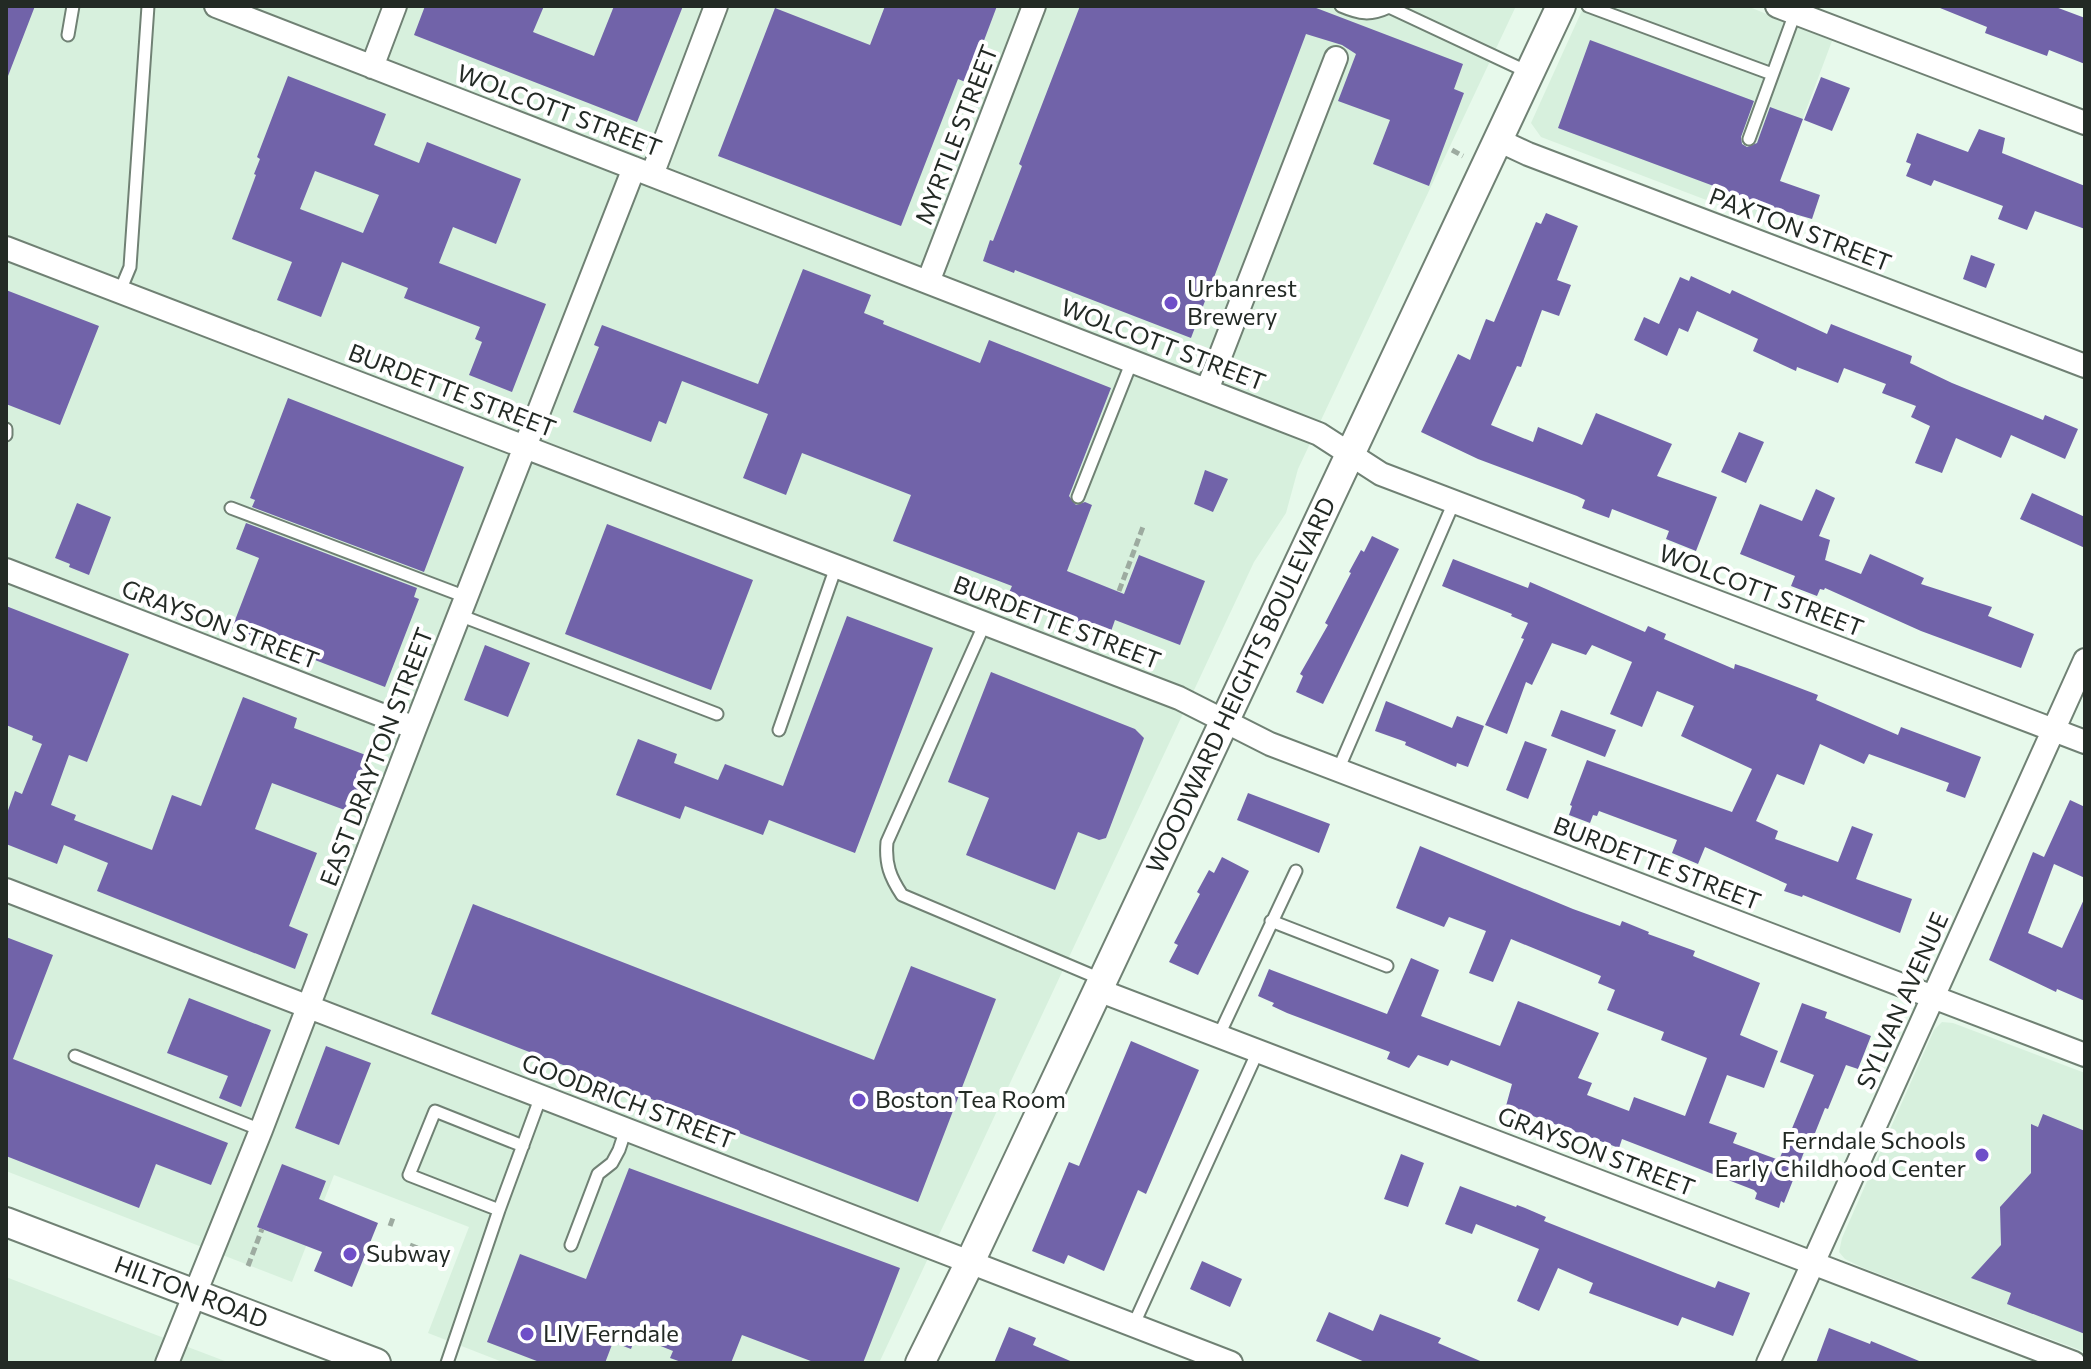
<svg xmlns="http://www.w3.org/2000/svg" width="2091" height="1369" viewBox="0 0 2091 1369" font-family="Commissioner,sans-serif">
  <rect width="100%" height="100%" fill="#e7f9eb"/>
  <path fill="#d7f0dd" d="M6 6H1516L1298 469 1286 513 1254 562 879 1363H505L428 1333 469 1227 334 1175 292 1282 6 1171Z
    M1584 6H1747L1832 41 1764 222 1541 137 1531 123Z
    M1942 1022 1953 1023 2085 1073V1352L1861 1267 1845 1259 1839 1252 1842 1238 1934 1030Z
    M6 1277 151 1333 230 1363H6Z"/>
  <path fill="#7163a9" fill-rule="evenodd" d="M6 6H35L8 76H6Z
    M425 6H544L533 32 594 56 614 6H683L637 122 414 35Z
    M885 6H997L968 83 958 79 901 226 718 156 775 8 870 45Z
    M1080 6H1311L1463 64 1454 89 1464 93 1429 186 1373 164 1390 120 1338 101 1356 54 1342 45 1306 34 1191 338 1015 270 1014 273 983 261 990 240 993 241 1022 166 1019 164Z
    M1940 6H2053L2085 18V64L2049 50 2047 56 1985 33 1987 27 1940 8Z
    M1590 40 1754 101 1741 137 1742 144 1747 147 1757 143 1770 107 1803 119 1780 181 1820 195 1812 219 1770 207 1558 128Z
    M288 76 386 114 374 145 419 163 427 142 521 179 496 244 453 227 439 263 546 304 512 392 469 375 482 342 475 339 480 327 404 298 408 288 342 262 321 317 277 300 292 262 232 239 256 175 254 174 260 159 257 157ZM315 171 379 195 363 233 300 209Z
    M1821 77 1850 88 1832 131 1804 120Z
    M1979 129 2005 138 2002 153 2085 186V229L2035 211 2027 230 1998 219 2003 206 1934 180 1931 186 1906 176 1911 164 1906 162 1917 133 1968 152Z
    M1546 213 1578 226 1557 280 1571 285 1559 316 1542 310 1521 367 1517 366 1491 425 1533 442 1538 427 1582 445 1596 413 1672 444 1657 476 1717 497 1696 551 1666 539 1669 531 1612 509 1609 518 1582 508 1585 500 1577 496 1478 459 1421 432 1458 354 1470 360 1486 319 1494 322 1536 222 1541 224Z
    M1971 255 1995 264 1986 288 1963 279Z
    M803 269 871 295 864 313 884 321 883 324 980 363 989 340 1111 388 1069 496 1076 505 1085 502 1092 505 1067 571 1124 594 1139 555 1205 581 1180 645 1115 620 1109 637 1007 597 1012 586 893 541 911 495 802 453 786 495 743 478 768 414 682 381 666 424 659 421 651 442 573 412 599 347 594 345 602 325 758 384Z
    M1691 276 1730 294 1732 290 1827 334 1831 324 1851 332 1912 356 1910 363 1952 383 2043 420 2045 415 2078 429 2065 459 2011 435 2001 458 1956 438 1942 473 1915 463 1930 426 1911 417 1916 406 1882 393 1886 384 1844 368 1838 383 1797 367 1796 371 1753 351 1758 339 1697 311 1688 332 1679 328 1667 356 1634 340 1644 317 1659 324 1680 277 1689 281Z
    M6 290 99 326 60 425 6 404Z
    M288 398 464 467 424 572 252 507 255 500 250 498Z
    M1739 432 1764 442 1746 483 1721 472Z
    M1205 470 1228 479 1213 512 1194 504Z
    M1816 489 1835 498 1819 536 1830 540 1825 560 1861 574 1870 554 1924 578 1921 584 1992 607 1988 616 2034 634 2021 668 1921 631 1825 588 1824 590 1820 589 1817 596 1791 586 1795 576 1740 554 1760 504 1802 521Z
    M2032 493 2085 517V548L2020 519Z
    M77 503 111 517 89 575 69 567 70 564 55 558Z
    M246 523 417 588 414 597 419 599 385 687 232 628 259 558 236 549Z
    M607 524 753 580 711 690 565 634Z
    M1372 536 1399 549 1323 704 1296 692 1303 676 1300 674 1328 625 1325 623 1351 573 1349 572 1361 550 1364 552Z
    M1453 559 1528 588 1530 582 1645 632 1648 626 1666 634 1664 639 1734 669 1735 664 1747 668 1818 695 1816 700 1898 735 1901 727 1981 757 1965 798 1946 791 1949 783 1869 754 1864 764 1820 744 1804 785 1777 774 1756 821 1778 831 1775 839 1838 862 1852 826 1873 834 1856 879 1912 899 1900 933 1803 895 1802 897 1784 891 1787 884 1705 847 1698 864 1672 853 1677 840 1599 811 1597 816 1593 815 1590 823 1569 815 1572 806 1570 805 1587 760 1732 812 1752 769 1681 736 1694 706 1657 691 1642 727 1610 714 1632 662 1592 645 1586 655 1552 643 1532 685 1526 682 1507 734 1485 725 1524 639 1521 638 1528 623 1511 616 1512 614 1442 586Z
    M6 606 129 654 87 762 69 755 51 805 76 815 74 820 152 850 172 795 201 806 243 697 297 718 294 728 371 757 350 812 272 783 255 829 317 853 289 926 308 934 295 969 97 891 108 863 64 845 57 864 6 844V816L15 791 22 794 42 744 32 740 33 736 6 725Z
    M847 616 933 648 855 853 769 820 763 835 685 806 680 819 616 795 638 739 677 754 674 763 718 780 725 764 783 786Z
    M485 645 530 663 508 717 464 700Z
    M991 672 1135 729 1144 738 1106 838 1099 840 1078 832 1055 890 966 855 989 798 948 782Z
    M1386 701 1452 728 1457 716 1484 726 1468 767 1457 763 1456 767 1405 745 1406 742 1375 731Z
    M1561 710 1616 730 1605 757 1551 736Z
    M1525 741 1547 749 1528 799 1506 790Z
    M1248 793 1330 824 1319 853 1237 820Z
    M2070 800 2085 807V878L2054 864 2028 933 2062 948 2085 897V1001L2057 989 2056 992 1989 960 2033 852 2044 857Z
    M1420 846 1573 909 1620 926 1622 921 1649 932 1648 934 1695 951 1693 956 1760 983 1740 1035 1778 1051 1764 1088 1727 1075 1709 1123 1737 1133 1733 1143 1779 1160 1814 1075 1780 1062 1802 1003 1827 1012 1825 1018 1871 1036 1858 1069 1846 1065 1828 1109 1825 1108 1811 1143 1808 1142 1784 1203 1781 1201 1779 1208 1755 1199 1757 1193 1754 1190 1622 1139 1619 1148 1506 1106 1512 1084 1451 1060 1448 1066 1418 1055 1409 1068 1387 1059 1390 1052 1287 1013 1272 1006 1274 1003 1258 996 1269 969 1387 1014 1411 958 1439 970 1421 1016 1500 1046 1518 1001 1599 1033 1578 1078 1592 1083 1587 1095 1629 1111 1634 1097 1685 1116 1707 1058 1661 1040 1664 1032 1607 1010 1615 990 1598 983 1601 976 1511 939 1493 982 1469 973 1486 931 1449 917 1444 927 1396 908Z
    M1222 857 1249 871 1198 975 1169 962 1178 945 1174 943 1200 894 1197 892 1209 870 1214 873Z
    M473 904 874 1060 911 966 996 999 918 1202 431 1014Z
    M6 937 53 955 13 1059 228 1143 211 1185 156 1164 139 1208 6 1156Z
    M189 998 271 1030 241 1107 219 1098 228 1076 167 1053Z
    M1131 1041 1199 1070 1146 1194 1138 1190 1104 1271 1068 1255 1064 1264 1032 1251 1069 1162 1079 1166Z
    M326 1046 371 1063 339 1145 295 1128Z
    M2043 1114 2085 1131V1334L2007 1304 2011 1293 1971 1278 2001 1245 2000 1207 2031 1173V1124L2038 1127Z
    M1401 1154 1424 1163 1408 1207 1384 1199Z
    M282 1164 326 1181 319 1199 378 1223 352 1287 314 1271 322 1252 257 1227Z
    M629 1168 900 1268 863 1363H816L742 1335 731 1363H684L670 1358 673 1351 636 1336 631 1349 613 1342 605 1363H542L487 1342 520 1254 586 1279Z
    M1460 1186 1516 1207 1517 1205 1525 1208 1546 1217 1544 1221 1678 1274 1715 1288 1718 1281 1750 1293 1733 1336 1682 1317 1678 1326 1589 1293 1593 1283 1558 1268 1539 1311 1517 1301 1539 1249 1476 1224 1472 1234 1445 1224Z
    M1202 1261 1242 1279 1230 1307 1190 1289Z
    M1329 1312 1373 1331 1380 1314 1441 1338 1438 1343 1485 1363H1367L1316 1341Z
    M1009 1327 1036 1338 1033 1345 1075 1363H994Z
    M1829 1328 1870 1344 1871 1341 1924 1363H1816Z"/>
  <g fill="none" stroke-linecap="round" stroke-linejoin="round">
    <defs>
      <path id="service" d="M1341 6C1360 14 1370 16 1389 7L1530 73
        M1588 6 1772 74
        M68 35 73 6
        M1749 139 1795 13
        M120 291 130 267 148 6
        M6 429V435
        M1078 497 1132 361
        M231 508 466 597
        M459 615 717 714
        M985 623 887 842C885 864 890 877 902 895L1103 980
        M779 730 836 567
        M1338 770 1454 502
        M1271 921 1387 966
        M1219 1035 1296 871
        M75 1056 261 1130
        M499 1210 409 1175 435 1111 523 1146
        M571 1245 598 1174 612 1163 619 1150 626 1129
        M1133 1326 1258 1051
        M447 1363 499 1210 541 1096"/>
      <path id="minor" d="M216 6 1319 434 1381 474 2085 742
        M1777 6 2085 123
        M372 67 395 6
        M1498 140 1528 154 2085 366
        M652 175 716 6
        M6 248 1179 698 1270 744 2085 1055
        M928 282 1034 6
        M1207 390 1336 58
        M6 570 415 728
        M6 890 1231 1363
        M1098 990 2074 1363
        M167 1363 261 1130 415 728 634 168
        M1768 1363 2085 660"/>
      <g id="tertiary">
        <path id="s1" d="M6 1222 376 1363"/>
        <path id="s2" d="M920 1363 970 1262 1561 6"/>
      </g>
    </defs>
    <use href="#service" stroke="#708174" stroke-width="15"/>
    <use href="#minor" stroke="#708174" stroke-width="26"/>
    <use href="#tertiary" stroke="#708174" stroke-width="32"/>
    <path stroke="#9daba0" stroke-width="5" stroke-dasharray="8 4" stroke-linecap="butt" d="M1452 150 1463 156
      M1119 591 1144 524
      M390 1226 394 1215
      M410 1245 425 1251
      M248 1266 262 1229"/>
    <use href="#service" stroke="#fff" stroke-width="11"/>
    <use href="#minor" stroke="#fff" stroke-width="22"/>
    <use href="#tertiary" stroke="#fff" stroke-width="28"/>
  </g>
  <g fill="#6f4ec8" stroke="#fff" stroke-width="3">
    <circle cx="1171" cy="303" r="8"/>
    <circle cx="859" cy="1100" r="8"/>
    <circle cx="1982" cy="1155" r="8"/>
    <circle cx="350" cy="1254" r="8"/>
    <circle cx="527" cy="1334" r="8"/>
  </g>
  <g text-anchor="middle" stroke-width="8" stroke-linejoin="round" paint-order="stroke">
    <g font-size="24" fill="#232a25" stroke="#fff">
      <text transform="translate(559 111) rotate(21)" y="8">WOLCOTT STREET</text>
      <text transform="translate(957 135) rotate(-69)" y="8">MYRTLE STREET</text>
      <text transform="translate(1800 230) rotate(21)" y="8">PAXTON STREET</text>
      <text transform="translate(1163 345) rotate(21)" y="8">WOLCOTT STREET</text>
      <text transform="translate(452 391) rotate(21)" y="8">BURDETTE STREET</text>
      <text transform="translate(1761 591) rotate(21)" y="8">WOLCOTT STREET</text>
      <text transform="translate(1057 623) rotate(21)" y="8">BURDETTE STREET</text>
      <text transform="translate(220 625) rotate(21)" y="8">GRAYSON STREET</text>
      <text dy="8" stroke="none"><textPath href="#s2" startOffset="750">WOODWARD HEIGHTS BOULEVARD</textPath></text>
      <text transform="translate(377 757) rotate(-69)" y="8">EAST DRAYTON STREET</text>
      <text transform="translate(1657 864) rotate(21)" y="8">BURDETTE STREET</text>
      <text transform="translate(1903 1001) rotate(-66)" y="8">SYLVAN AVENUE</text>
      <text transform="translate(628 1102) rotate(21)" y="8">GOODRICH STREET</text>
      <text transform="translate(1596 1152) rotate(21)" y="8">GRAYSON STREET</text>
      <text dy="8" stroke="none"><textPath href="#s1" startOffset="198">HILTON ROAD</textPath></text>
    </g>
    <g font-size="24" fill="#232a25" stroke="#fff" text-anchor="start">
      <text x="1187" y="297">Urbanrest<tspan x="1187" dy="28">Brewery</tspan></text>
      <text x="875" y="1108">Boston Tea Room</text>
      <text x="1966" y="1149" text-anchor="end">Ferndale Schools<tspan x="1966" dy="28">Early Childhood Center</tspan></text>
      <text x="366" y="1262">Subway</text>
      <text x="543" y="1342">LIV Ferndale</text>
    </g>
  </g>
  <rect width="2091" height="1369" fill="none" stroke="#232a25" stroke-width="16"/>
</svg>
